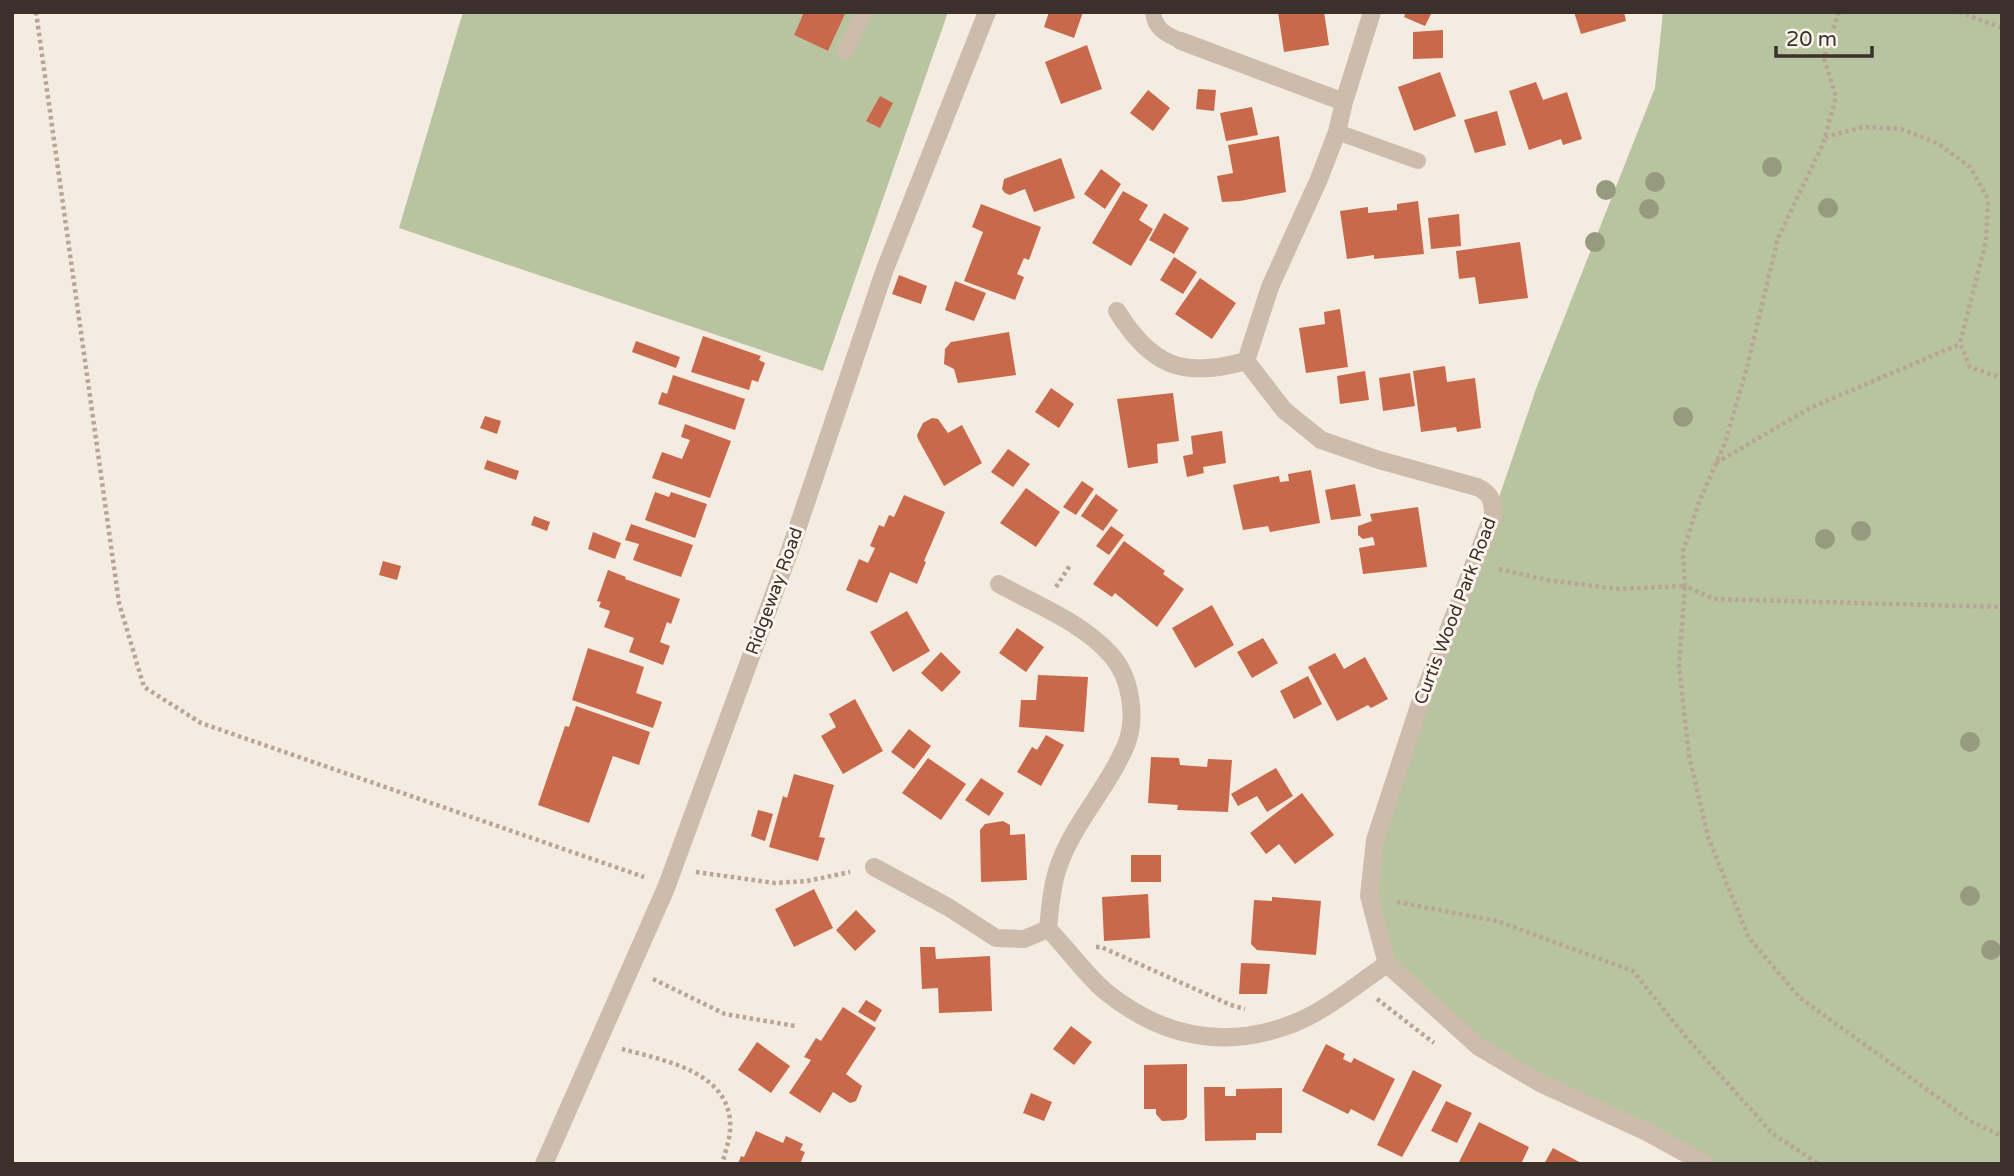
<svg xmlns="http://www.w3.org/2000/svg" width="2014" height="1176" viewBox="0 0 2014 1176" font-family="'Varela Round',sans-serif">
  <rect width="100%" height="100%" fill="#f4ebe1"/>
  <path fill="#b8c4a0" d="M463 12H804L794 35 828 51 846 12H948L823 371 399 228Z
    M1663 12H2002V1164H1705L1479 1047 1387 964 1369 896 1375 840 1493 515 1536 389 1655 88Z"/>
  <path fill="#c8694b" d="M804 12H846L828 51 794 35Z
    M1049 12H1083L1074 38 1044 27Z
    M1278 12H1324L1329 45 1284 52Z
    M1406 12H1432L1425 26 1404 17Z
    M1574 12H1624L1626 21 1581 34Z
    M1443 30V58L1413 59V32Z
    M1087 45 1102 89 1061 104 1045 62Z
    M1440 72 1456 116 1414 131 1398 87Z
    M1536 82 1543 100 1567 92 1582 139 1563 145 1561 139 1529 150 1509 91Z
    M1198 89 1216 90 1214 111 1196 109Z
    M1148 90 1170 108 1153 131 1130 113Z
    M880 96 893 103 880 128 866 121Z
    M1252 107 1258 135 1226 141 1220 113Z
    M1497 111 1506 145 1475 153 1464 120Z
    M1279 136 1286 192 1240 201 1222 202 1217 176 1233 173 1228 145Z
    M1061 158 1075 198 1034 212 1025 189 1010 195 1005 193 1002 189 1004 179Z
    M1101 169 1121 184 1105 209 1084 194Z
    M1123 191 1148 205 1139 220 1153 229 1131 266 1092 243Z
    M1418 201 1424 254 1374 259V255L1347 259 1340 211 1368 207V213L1397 210V204Z
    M981 204 1041 227 1029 260 1024 258 1017 274 1024 277 1015 300 964 281 983 232 972 227Z
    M1164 213 1189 228 1174 254 1149 240Z
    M1459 214 1461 246 1431 249 1428 218Z
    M1520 242 1528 298 1479 304 1475 277 1459 279 1456 251Z
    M1174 257 1197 272 1183 294 1160 280Z
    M899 275 927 286 921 304 892 294Z
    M1200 278 1236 303 1212 339 1175 314Z
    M955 281 986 293 974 321 945 310Z
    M1340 309 1348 367 1306 373 1299 328 1325 324 1324 312Z
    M1009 332 1016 375 958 383 954 369 944 364 945 349 951 342Z
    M703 336 761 356 759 360 765 363 758 382 752 380 749 390 691 372Z
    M636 341 680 357 676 368 632 352Z
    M1445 366 1447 382 1475 378 1481 428 1457 432 1456 427 1421 432 1413 371Z
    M1365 371 1369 400 1340 404 1337 376Z
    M1410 373 1415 406 1383 411 1379 378Z
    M673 375 745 399 735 430 658 404 662 392 667 394Z
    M1051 388 1074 404 1059 428 1035 412Z
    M1173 393 1179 441 1157 444 1158 463 1128 468 1117 399Z
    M485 416 501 421 497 434 480 428Z
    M932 418 938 419 948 433 962 425 982 463 944 486 918 439 917 435 923 423Z
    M685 424 731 441 710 498 652 478 662 452 682 459 690 440 681 437Z
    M1222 431 1226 463 1203 467 1204 473 1187 477 1183 456 1193 454 1191 436Z
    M1008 449 1030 464 1013 487 991 472Z
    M487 460 519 471 516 480 484 469Z
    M1311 470 1320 523 1270 532 1268 526 1243 530 1233 485 1279 476 1280 482 1289 481 1288 474Z
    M1082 481 1094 489 1076 515 1063 507Z
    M1355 484 1361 516 1331 520 1325 490Z
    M1026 488 1060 512 1036 547 1000 523Z
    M655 492 669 497 671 492 707 504 695 538 645 520Z
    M1096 494 1118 510 1103 531 1081 516Z
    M904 495 945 512 924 561 926 562 917 584 890 572 877 603 846 590 859 559 868 563 875 548 870 546 879 525 884 527 889 515 894 517Z
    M1418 507 1427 567 1363 574 1359 548 1375 545 1373 537 1363 539 1358 535V526L1372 521 1370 514Z
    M534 516 550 522 547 531 531 525Z
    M631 524 693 545 681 577 633 560 639 544 625 540Z
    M1111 526 1124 535 1109 555 1096 546Z
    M593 532 621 543 615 559 588 549Z
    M1124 541 1165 571 1163 574 1184 589 1157 627 1115 593 1112 597 1093 584Z
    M383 561 401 566 397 580 379 575Z
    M608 570 626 577 625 579 680 599 671 624 667 622 660 642 670 646 663 665 629 652 634 638 604 627 610 611 599 607 601 602 597 601Z
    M1212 605 1234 645 1195 668 1172 628Z
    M907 611 930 651 893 672 870 632Z
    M1017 628 1044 647 1026 672 999 653Z
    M1263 638 1278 663 1252 678 1237 652Z
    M588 648 644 667 636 693 662 702 653 728 572 700Z
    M941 652 961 672 942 692 921 673Z
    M1335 653 1344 669 1365 657 1388 699 1371 708 1368 705 1337 721 1308 667Z
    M1038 675 1088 677 1084 732 1019 727 1021 700H1036Z
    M1308 676 1322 704 1294 719 1280 691Z
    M855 699 883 751 843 774 821 736 836 727 829 714Z
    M576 706 650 732 639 765 613 756 589 823 538 805 565 726 569 727Z
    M909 729 931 746 914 769 891 752Z
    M1046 735 1064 745 1041 786 1017 772 1032 747 1037 750Z
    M1151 757 1179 758 1180 765 1207 767 1208 759 1232 760 1228 812 1177 810 1178 805 1148 803Z
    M928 758 966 784 941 820 902 793Z
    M1276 768 1293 796 1267 812 1257 796 1238 806 1231 794Z
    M794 774 834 785 819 837 825 838 818 861 769 847 783 796 787 798Z
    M981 778 1004 793 989 816 965 800Z
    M1302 793 1334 835 1295 864 1279 844 1266 854 1250 833Z
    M758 810 773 814 765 841 751 836Z
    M1003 821 1010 825V835L1025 834 1027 880 981 882 980 830 985 824Z
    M1131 855H1161V882H1131Z
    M814 889 833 928 794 947 775 909Z
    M1148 894 1150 938 1104 941 1102 897Z
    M1272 897 1321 901 1316 955 1257 950 1251 944 1254 900 1272 901Z
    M856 910 876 931 855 951 836 930Z
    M920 947H935L936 959 990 956 992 1011 939 1013 938 988 922 989Z
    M1241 963 1270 964 1267 994H1239Z
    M866 1000 882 1010 875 1022 858 1012Z
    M843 1007 876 1028 846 1074 862 1086 856 1101 850 1103 833 1092 820 1113 789 1093 811 1060 804 1057 816 1038 821 1041Z
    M1071 1026 1092 1042 1074 1065 1053 1049Z
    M757 1042 790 1066 771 1093 738 1070Z
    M1326 1044 1345 1054 1343 1059 1351 1063 1354 1058 1395 1079 1374 1121 1351 1109 1348 1114 1302 1091Z
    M1187 1064V1117L1183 1120 1162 1121 1156 1114V1109H1144V1065Z
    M1413 1070 1442 1085 1402 1157 1377 1145Z
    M1204 1087H1225V1096H1236V1089L1282 1088V1133H1256V1140L1205 1141Z
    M1031 1093 1052 1102 1044 1121 1023 1113Z
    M1446 1101 1472 1113 1457 1143 1431 1131Z
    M1479 1122 1529 1147 1521 1164H1458Z
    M756 1131 783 1143 786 1136 803 1144 800 1150 805 1152 800 1164H738L741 1156 744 1157Z
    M1553 1148 1583 1164H1544Z"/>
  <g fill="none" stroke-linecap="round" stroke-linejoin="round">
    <path stroke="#b9a596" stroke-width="4.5" stroke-dasharray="3.5 3.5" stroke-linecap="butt" d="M36 12 119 603 144 687 201 723 644 877
      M1839 12 1824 58 1836 97 1823 144 1778 238 1746 371 1725 443 1699 502 1683 551 1685 586 1714 599 2002 607
      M1959 12 2002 28
      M1825 137 1864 127 1901 129 1937 143 1970 167 1988 199 1986 241 1960 343 1970 367 2002 378
      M1716 463 1810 408 1960 344
      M1499 569 1547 580 1618 589 1685 586 1679 666 1689 755 1708 837 1749 938 1800 998 1972 1122 2002 1136
      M1056 587 1071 564
      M696 872 775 883 807 881 850 872
      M1397 902 1497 921 1633 971 1686 1037 1773 1134 1819 1164
      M1096 947H1101L1231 1005 1245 1009
      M653 979 725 1014 795 1026
      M1377 999 1434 1043
      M622 1049C666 1061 734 1072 730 1131 729 1142 725 1153 722 1164"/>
    <path stroke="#cdbbac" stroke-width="16" d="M1153 12C1155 30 1166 34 1181 41
      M845 51 864 12
      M1337 132 1418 161"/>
    <path stroke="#cdbbac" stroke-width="18" d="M1372 12 1344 102 1337 132 1319 179 1270 287 1246 361 1284 410 1321 440 1379 460 1477 487C1491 493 1493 501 1493 515L1419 706 1375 840 1369 896 1387 964 1479 1047 1540 1083 1647 1132 1705 1164
      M1181 41 1344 102
      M1117 311C1151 366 1183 379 1246 361
      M999 584C1036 605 1082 622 1111 655 1131 677 1137 718 1126 745 1108 789 1071 825 1057 871 1051 890 1050 910 1048 929 1068 949 1085 974 1106 992 1162 1037 1224 1050 1292 1024 1326 1011 1357 984 1387 964
      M874 867 948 907 996 938 1024 939 1048 929
      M544 1164 666 888 790 550 885 269 987 12"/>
  </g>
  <g fill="#969b7f">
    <circle cx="1772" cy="167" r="10"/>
    <circle cx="1655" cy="182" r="10"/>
    <circle cx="1606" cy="190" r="10"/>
    <circle cx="1828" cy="208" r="10"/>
    <circle cx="1649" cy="209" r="10"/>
    <circle cx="1595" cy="242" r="10"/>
    <circle cx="1683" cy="417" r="10"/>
    <circle cx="1861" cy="531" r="10"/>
    <circle cx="1825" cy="539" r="10"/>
    <circle cx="1970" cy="742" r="10"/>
    <circle cx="1970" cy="896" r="10"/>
    <circle cx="1991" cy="950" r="10"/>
  </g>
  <g text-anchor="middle" stroke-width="6" stroke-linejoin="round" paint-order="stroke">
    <g font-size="18" fill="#3b302b" stroke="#fbf5ee">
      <text transform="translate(774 591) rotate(-70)" y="6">Ridgeway Road</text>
      <text transform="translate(1455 611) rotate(-69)" y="6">Curtis Wood Park Road</text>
    </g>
  </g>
  <rect width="2014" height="1176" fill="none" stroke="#3b302b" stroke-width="28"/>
  <path d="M1776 46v10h96v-10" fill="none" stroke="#3b302b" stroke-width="3.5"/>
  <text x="1786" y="46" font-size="21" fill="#3b302b" stroke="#fbf5ee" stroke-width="5" paint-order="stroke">20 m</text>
</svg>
